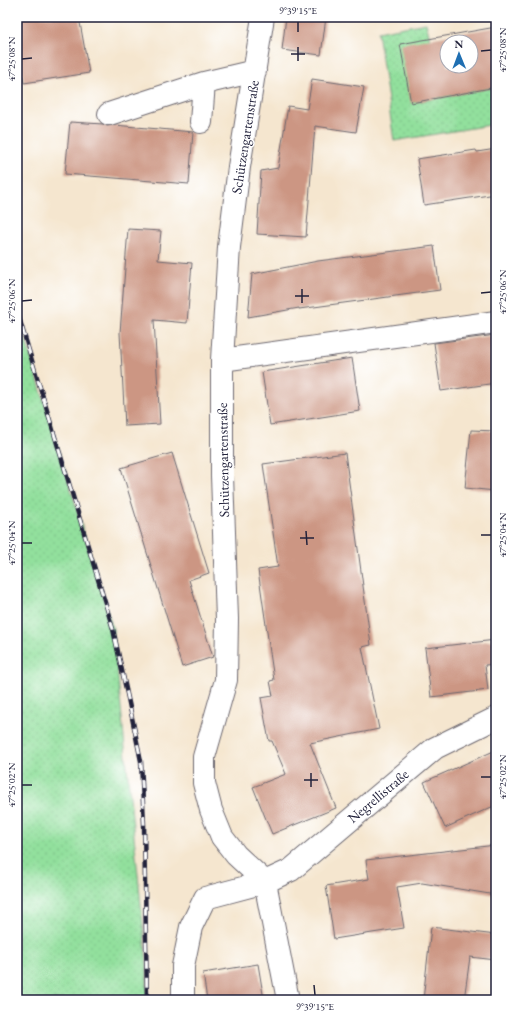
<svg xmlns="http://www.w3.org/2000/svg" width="513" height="1017" viewBox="0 0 513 1017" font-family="'EB Garamond',serif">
  <defs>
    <pattern id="grass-dots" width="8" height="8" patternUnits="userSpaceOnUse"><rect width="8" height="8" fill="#92e09d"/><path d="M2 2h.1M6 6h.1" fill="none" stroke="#7ec088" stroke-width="1.8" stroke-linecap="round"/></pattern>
  </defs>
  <rect width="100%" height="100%" fill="#fff"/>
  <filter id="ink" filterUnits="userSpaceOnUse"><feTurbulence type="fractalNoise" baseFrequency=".025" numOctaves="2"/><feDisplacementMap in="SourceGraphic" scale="8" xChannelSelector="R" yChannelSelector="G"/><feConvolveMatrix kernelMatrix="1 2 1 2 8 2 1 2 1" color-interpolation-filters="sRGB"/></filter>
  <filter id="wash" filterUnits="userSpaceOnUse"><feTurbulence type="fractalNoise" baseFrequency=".012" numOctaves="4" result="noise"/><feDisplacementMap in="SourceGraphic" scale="16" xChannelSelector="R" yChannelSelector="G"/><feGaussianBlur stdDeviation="0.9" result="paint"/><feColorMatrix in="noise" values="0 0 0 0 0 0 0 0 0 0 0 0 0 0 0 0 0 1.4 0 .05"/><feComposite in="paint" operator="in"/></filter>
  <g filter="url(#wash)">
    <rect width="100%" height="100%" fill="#f5e6cf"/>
    <path fill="url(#grass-dots)" stroke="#5a816c" d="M426 23 430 39 411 103 496 87V124L394 141 378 32Z
      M17 311 113 629 147 964V1000H17Z"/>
    <g id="blocks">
      <path fill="#cc9683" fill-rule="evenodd" d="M17 17H79L89 73 24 83 17 42Z
        M286 17H326L321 55 282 50Z
        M496 27V87L411 103 400 44ZM447 42H471V66H447Z
        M312 79 364 87 356 132 315 126 306 237 257 234 261 171 278 168 288 106 307 109Z
        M70 122 103 124 107 126 114 125 193 132 189 184 65 174Z
        M496 149V194L424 205 417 159 476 150 477 152Z
        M128 229 161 231 158 260 192 263 187 323 154 320 160 424 125 426 120 333Z
        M434 246 440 290 299 309V308L248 317 252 274 318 261Z
        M496 335V383L441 391 434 343Z
        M352 358 360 411 270 425 262 372Z
        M471 430 496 431V491L465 488Z
        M172 453 209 573 189 580 213 657 182 667 121 468Z
        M345 453 371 645 362 647 379 729 310 743 336 808 272 834 253 787 286 774 272 741H269L261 698 273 696 270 681 274 680 258 570 278 567 263 464Z
        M496 640V664L485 665 488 690 431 697 425 648Z
        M496 750V805L445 828 424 782Z
        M496 845V895L422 883 397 887 404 928 334 939 326 886 369 879 366 860Z
        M431 927 496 935V960L470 957 464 1000H423Z
        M258 964 264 1000H207L203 973Z"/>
    </g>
  </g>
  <g filter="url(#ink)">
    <use href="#blocks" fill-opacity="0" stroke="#6c676f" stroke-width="1"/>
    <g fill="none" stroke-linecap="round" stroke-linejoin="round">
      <defs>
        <path id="minor" d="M263 17 239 167 229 247 222 360V475L227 619 226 680 204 757V783L211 810 222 837 236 855 265 882
          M109 114 204 83
          M201 122 204 83 255 71
          M222 360 496 322
          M265 882 288 1000
          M183 1000V966L191 927 205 898 265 882 291 870 435 748 496 718"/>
      </defs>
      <use href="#minor" stroke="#6c676f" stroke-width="24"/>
      <use href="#minor" stroke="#fff" stroke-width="22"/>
      <defs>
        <path id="rail" d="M17 311 113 629 129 703 141 761 144 824 147 1000"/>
      </defs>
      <use href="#rail" stroke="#22223b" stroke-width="4.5"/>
      <use href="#rail" stroke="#fff" stroke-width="3" stroke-dasharray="9" stroke-linecap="butt"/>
    </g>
  </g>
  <path fill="none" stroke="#22223b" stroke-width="1.5" d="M298 22V32M298 47V61M481 51 491 50M291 54H305M22 59 32 58M302 289V303M481 293 491 292M295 296H309M22 301 32 300M306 531 307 545M481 535H491M300 538H314M22 543H32M311 773V787M481 777H491M304 780H318M22 785H32M314 985 315 995"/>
  <g text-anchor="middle" stroke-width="3" stroke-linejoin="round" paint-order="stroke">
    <g font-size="14" fill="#22223b" stroke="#fff">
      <text transform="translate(245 137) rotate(-81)" y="5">Schützengartenstraße</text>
      <text transform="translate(223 460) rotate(-91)" y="5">Schützengartenstraße</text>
      <text transform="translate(378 796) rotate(-40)" y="5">Negrellistraße</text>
    </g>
  </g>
  <rect width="513" height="1017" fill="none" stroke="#fff" stroke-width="44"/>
  <g transform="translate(459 54) rotate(359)"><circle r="19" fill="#ffffff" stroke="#a7a7b1"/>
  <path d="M0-3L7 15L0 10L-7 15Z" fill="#1f6fb2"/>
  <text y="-6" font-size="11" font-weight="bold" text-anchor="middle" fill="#22223b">N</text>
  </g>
  <rect x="22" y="22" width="469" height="973" fill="none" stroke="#22223b" stroke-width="1.5"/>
  <g font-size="10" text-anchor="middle" fill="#22223b">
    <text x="298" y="14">9°39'15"E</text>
    <text transform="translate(502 50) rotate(-90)" y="4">47°25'08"N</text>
    <text transform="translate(11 59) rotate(-90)" y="4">47°25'08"N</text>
    <text transform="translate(502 292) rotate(-90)" y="4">47°25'06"N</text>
    <text transform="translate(11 301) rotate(-90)" y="4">47°25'06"N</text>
    <text transform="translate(502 535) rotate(-90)" y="4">47°25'04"N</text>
    <text transform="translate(11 543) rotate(-90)" y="4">47°25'04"N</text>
    <text transform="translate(502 777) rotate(-90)" y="4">47°25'02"N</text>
    <text transform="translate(11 785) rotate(-90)" y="4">47°25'02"N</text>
    <text x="315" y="1010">9°39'15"E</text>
  </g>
</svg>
